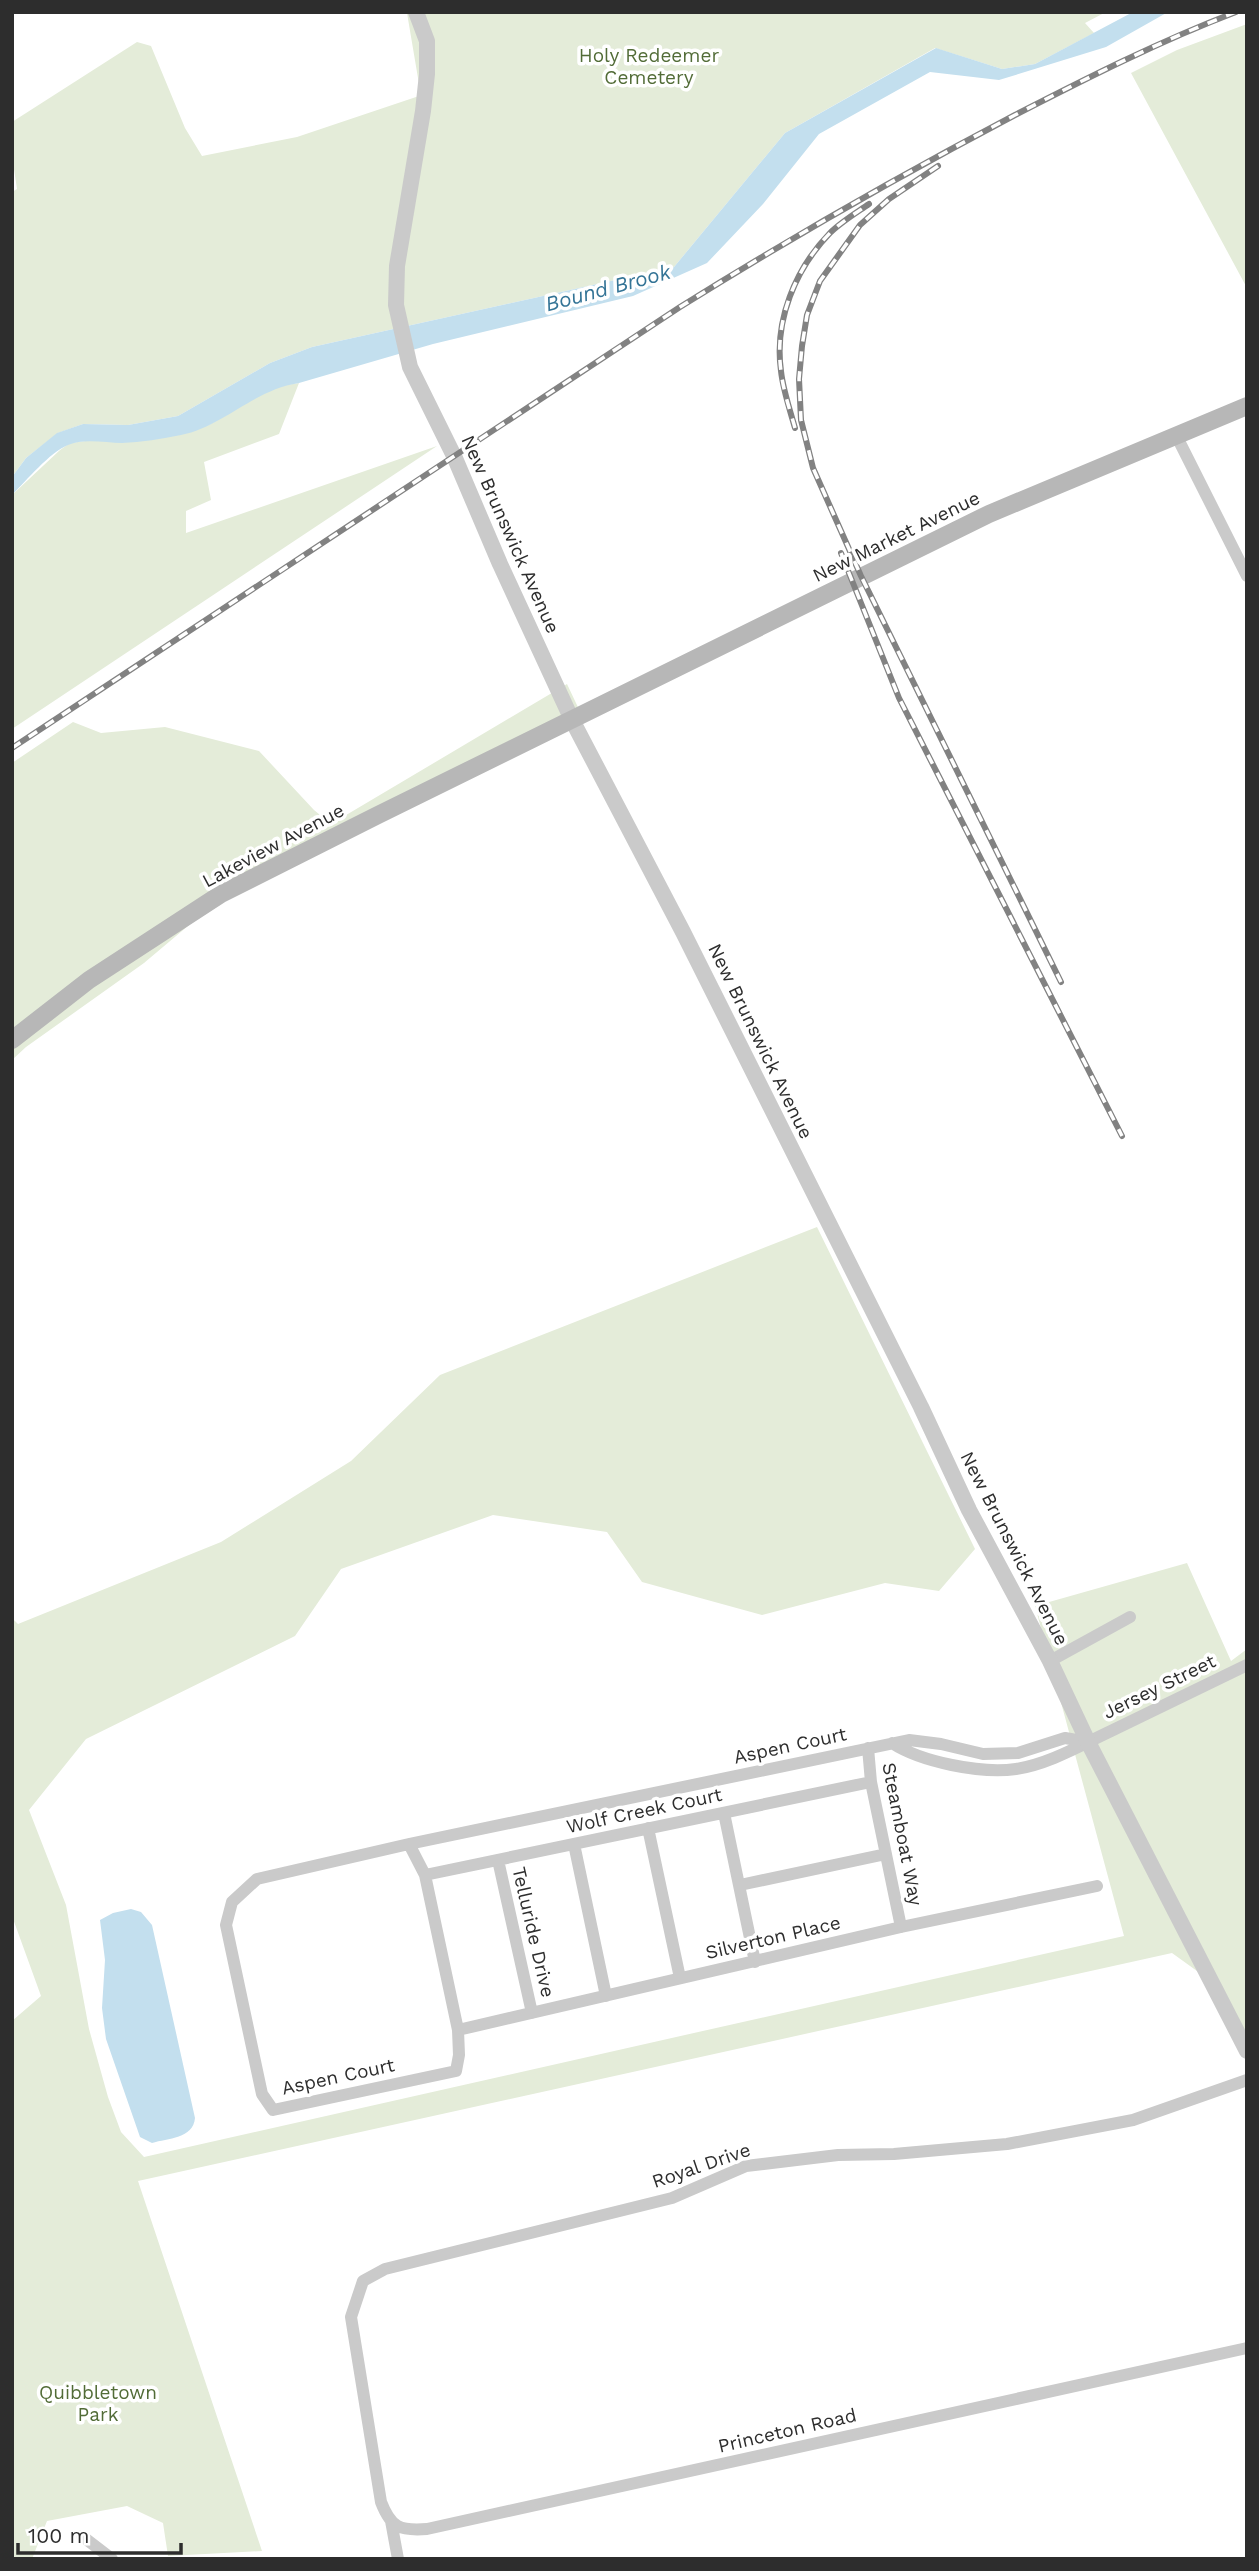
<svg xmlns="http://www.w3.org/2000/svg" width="1259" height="2571" viewBox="0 0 1259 2571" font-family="'Work Sans',sans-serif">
  <rect width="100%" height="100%" fill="#fff"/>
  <path fill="#e4ecd9" d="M411 12H1106L1085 23 1094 33 1035 64 1002 69 935 48 785 133 674 267 312 347 270 363 178 416 128 425 83 424 58 433 26 458 12 477V192L17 189 12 156V122L137 42 151 46 185 128 202 156 297 137 419 96V84L407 13Z
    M1247 24V288L1131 73 1177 50Z
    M299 383 279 434 204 462 211 500 186 511V533L437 446 12 729V495L60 450 70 443 209 425 251 399 280 386Z
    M567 684 584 720 214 904 144 963 26 1047 12 1060V763L73 722 101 733 165 727 259 751 314 810 331 824Z
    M817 1227 975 1549 939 1591 885 1583 762 1615 642 1582 607 1532 493 1515 341 1569 295 1636 86 1739 29 1810 66 1905 89 2029 108 2097 121 2132 144 2157 1124 1936 1035 1606 1187 1563 1231 1661 1247 1649V2052L1215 1984 1172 1953 138 2181 262 2551 168 2556 163 2523 127 2506 47 2521 32 2559H12V2021L41 1996 12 1916V1618L18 1624 221 1542 351 1461 440 1375Z"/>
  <path fill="#c3dfee" d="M1133 12H1168L1106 47 999 80 930 72 819 134 763 204 707 263 633 296 433 344 299 383C253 390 224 426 181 435 162 439 141 442 122 443 106 443 84 438 68 445 49 453 27 480 12 495V477L26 458 57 433 83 424 128 425 178 416 270 363 312 347 674 267 785 133 936 48 1002 69 1035 64Z
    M131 1909 141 1912 152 1925 195 2118C193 2139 168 2138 152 2143L140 2137 106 2039 102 2008 105 1960 100 1920 113 1913Z"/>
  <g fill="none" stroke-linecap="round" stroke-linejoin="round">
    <path stroke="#cacaca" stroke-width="12" d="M1176 435 1247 576
      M1050 1661 1130 1617
      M892 1743C921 1762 981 1774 1016 1769 1049 1764 1081 1745 1111 1731 1156 1709 1201 1687 1247 1665
      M868 1748 871 1782 901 1927
      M724 1813 755 1962
      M648 1828 680 1978
      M409 1844 425 1875 458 2030 459 2055 456 2071 273 2110 262 2094 226 1925 232 1902 257 1879 409 1844 909 1740 941 1744 983 1754 1018 1753 1065 1738 1088 1742
      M574 1844 606 1996
      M498 1860 532 2013
      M425 1875 871 1782
      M740 1885 886 1854
      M458 2030 901 1927 1097 1886
      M1247 2080 1133 2120 1007 2144 894 2154 838 2155 746 2166 672 2198 385 2269 363 2281 351 2317 381 2502C391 2528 400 2531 427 2529L1247 2348
      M391 2521 398 2559
      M82 2536 112 2559"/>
    <path stroke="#cacaca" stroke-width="16" d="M416 12 427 41V74L423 111 397 266 396 305 410 367 454 456 500 564 572 720 683 932 921 1407 969 1510 1050 1661 1088 1742 1247 2051"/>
    <path stroke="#b7b7b7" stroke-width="18" d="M12 1040 89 980 221 894 378 815 989 514 1247 406"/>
    <defs>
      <path id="rail" d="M938 166 889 199 860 225 820 281 807 315 802 346 799 379 801 420 813 468 861 576 1061 982
        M795 428C790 410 783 390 781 371 774 321 795 269 830 233 841 222 856 213 869 204
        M841 553 899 698 1122 1136
        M12 748 680 307C789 239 901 175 1015 115 1087 78 1160 41 1236 12"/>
    </defs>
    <use href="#rail" stroke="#828282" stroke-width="6"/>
    <use href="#rail" stroke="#fff" stroke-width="3.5" stroke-dasharray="10" stroke-linecap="butt"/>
  </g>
  <g text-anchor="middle" stroke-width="7" stroke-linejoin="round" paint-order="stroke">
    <g font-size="19" fill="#526c37" stroke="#fff">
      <text x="649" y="62">Holy Redeemer<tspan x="649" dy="22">Cemetery</tspan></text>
      <text x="98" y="2399">Quibbletown<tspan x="98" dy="22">Park</tspan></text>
    </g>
    <g font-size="19" fill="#2d2d2d" stroke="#fff">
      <text transform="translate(511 534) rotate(66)" y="7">New Brunswick Avenue</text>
      <text transform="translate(896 536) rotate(-26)" y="7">New Market Avenue</text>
      <text transform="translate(273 845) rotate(-28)" y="7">Lakeview Avenue</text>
      <text transform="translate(761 1041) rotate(64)" y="7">New Brunswick Avenue</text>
      <text transform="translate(1015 1548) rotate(63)" y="7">New Brunswick Avenue</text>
      <text transform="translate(1159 1686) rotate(-26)" y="7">Jersey Street</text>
      <text transform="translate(790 1745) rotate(-12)" y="7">Aspen Court</text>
      <text transform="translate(644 1810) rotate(-12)" y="7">Wolf Creek Court</text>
      <text transform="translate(903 1834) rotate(79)" y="7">Steamboat Way</text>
      <text transform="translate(534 1932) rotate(77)" y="7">Telluride Drive</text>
      <text transform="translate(773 1937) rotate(-13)" y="7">Silverton Place</text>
      <text transform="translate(338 2076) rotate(-12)" y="7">Aspen Court</text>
      <text transform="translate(701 2165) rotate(-19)" y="7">Royal Drive</text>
      <text transform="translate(787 2430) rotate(-13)" y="7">Princeton Road</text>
    </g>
    <g font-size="21" font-style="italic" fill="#347496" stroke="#fff">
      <text transform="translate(608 288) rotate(-15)" y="7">Bound Brook</text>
    </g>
  </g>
  <rect width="1259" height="2571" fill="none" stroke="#2d2d2d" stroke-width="28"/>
  <path d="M18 2543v10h163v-10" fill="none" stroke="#2d2d2d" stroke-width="3.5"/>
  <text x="28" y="2543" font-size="21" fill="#2d2d2d" stroke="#ffffff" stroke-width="5" paint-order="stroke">100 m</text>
</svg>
